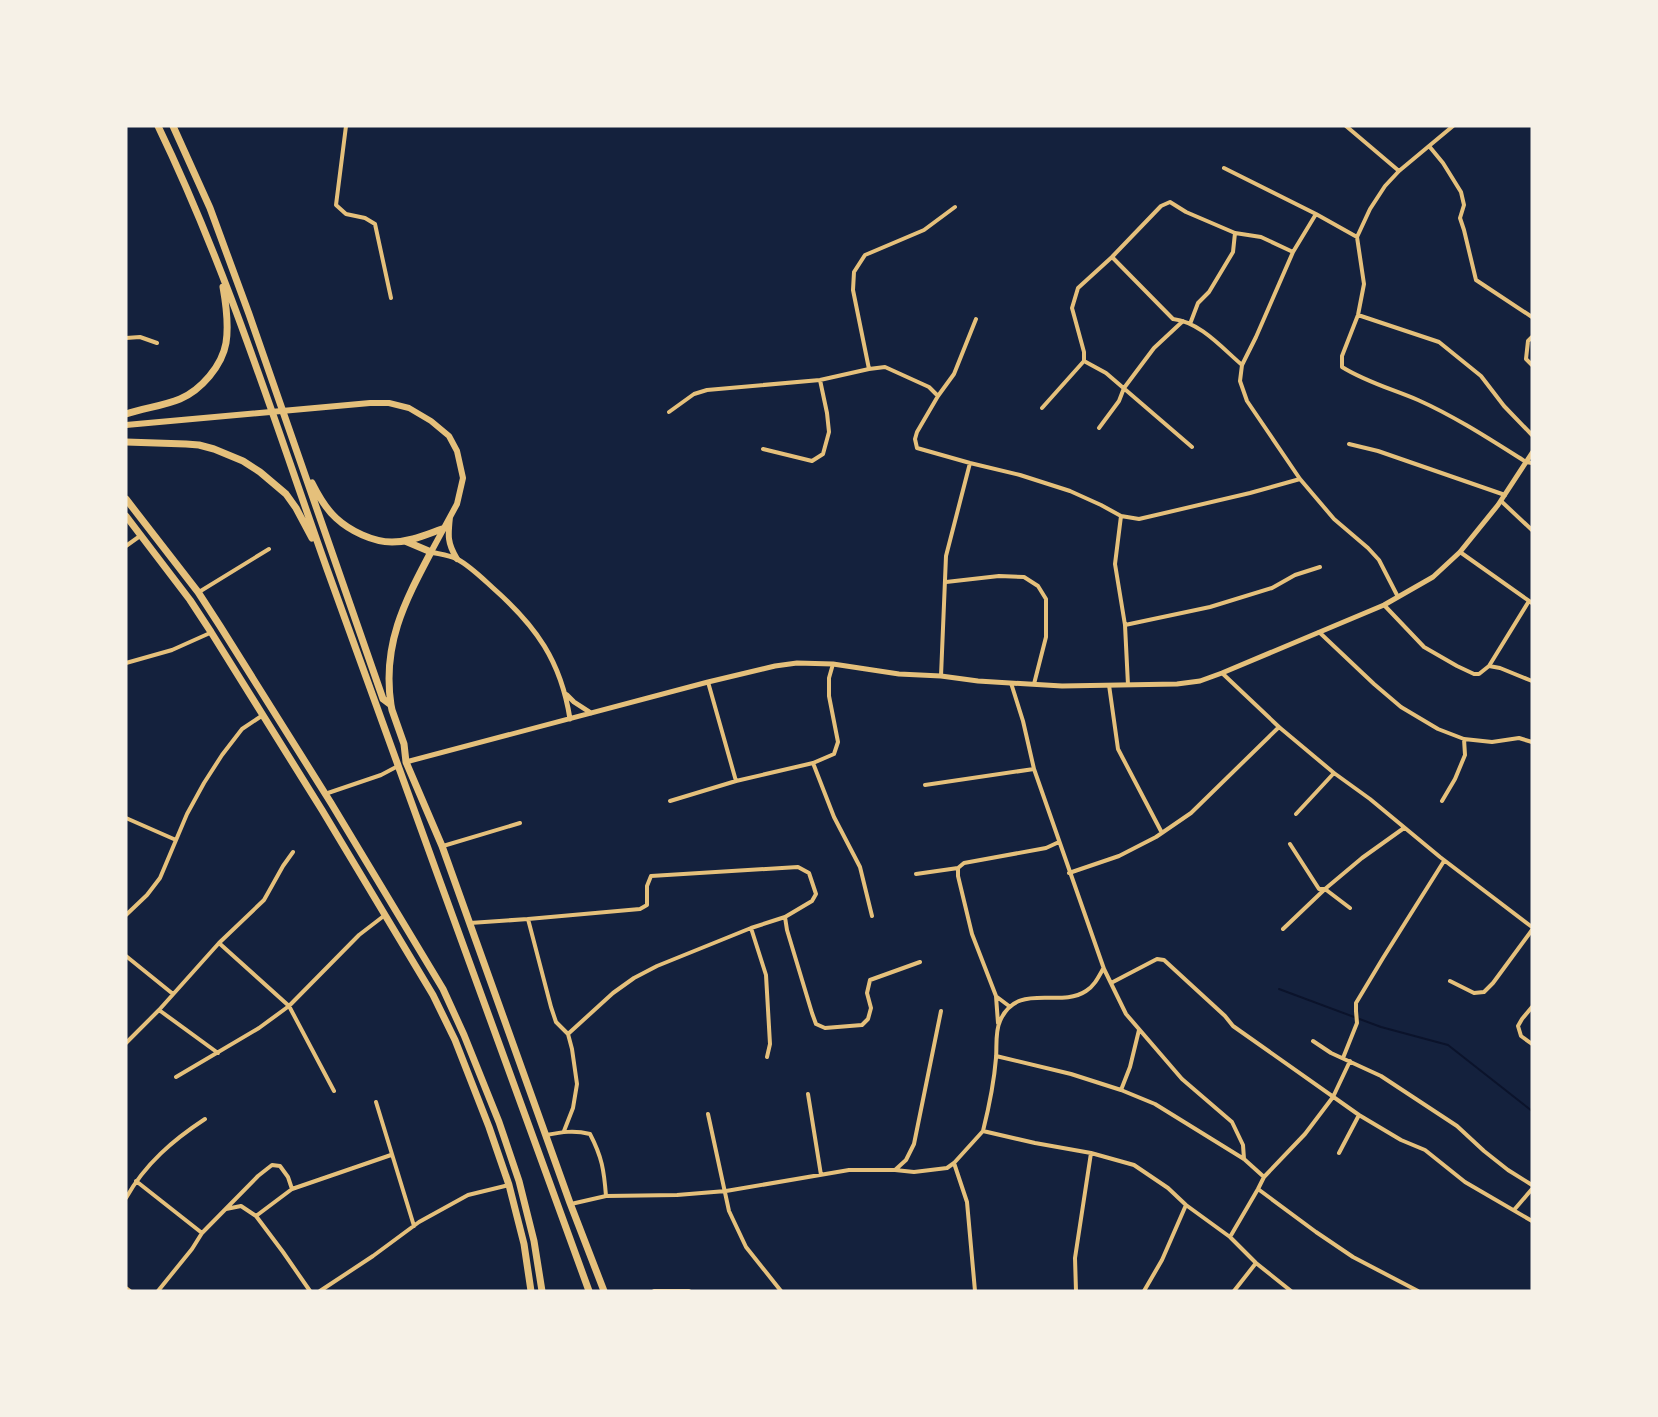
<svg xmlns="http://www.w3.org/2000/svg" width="1658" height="1417" viewBox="0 0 1658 1417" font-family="'PT Sans',sans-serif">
  <rect width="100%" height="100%" fill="#14213d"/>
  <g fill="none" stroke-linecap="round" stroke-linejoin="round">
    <path stroke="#0b132b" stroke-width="2" d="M1279 989 1381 1027 1448 1045 1532 1111"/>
    <path stroke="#e5c07b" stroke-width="4" d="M346 126 336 205 346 214 365 218 375 224 391 298
      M1346 126 1399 171
      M1453 126 1399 171 1385 186 1370 209 1357 237 1364 284 1358 315 1342 356V367C1366 382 1392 389 1418 400 1456 417 1491 440 1526 462L1532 463
      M1429 146 1443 163 1461 192 1464 205 1460 218 1464 230 1476 280 1532 317
      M1224 168 1316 214 1357 237
      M1112 257 1173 319C1200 322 1222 348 1242 365L1240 381 1247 401 1300 479 1334 519 1368 548 1379 560 1398 597
      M1358 315 1439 342 1481 376 1504 406 1532 435
      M976 319 954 374 938 396 917 432 915 439 917 448 970 463 1020 475 1070 491 1101 505 1121 516 1139 519 1250 493 1300 479
      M1190 324 1198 303 1209 292 1233 252 1235 233
      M1532 337 1528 341 1526 359 1532 365
      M126 338 140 337 157 343
      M1084 361 1106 373 1192 447
      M1242 365 1256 337 1293 252 1316 214
      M869 369 853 290 854 272 865 255 924 230 955 207
      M1042 408 1084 361V352L1072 308 1078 288 1112 257 1161 206 1170 202 1186 212 1235 233 1261 237 1293 252
      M669 412 694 394 707 390 820 380 869 369 885 367 929 387 938 396
      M1099 428 1119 401 1124 388 1154 348 1183 321
      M1349 444 1378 451 1505 495
      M763 449 812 461 823 454 829 432 827 413 820 380
      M1501 501 1532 530
      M1121 516 1115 564 1125 625 1128 685
      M126 546 140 536
      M1460 552 1532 603
      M946 582 999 576 1024 577 1038 586 1046 599V637L1034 684
      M199 592 269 549
      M1384 605 1424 647 1457 666 1474 674H1479L1489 666 1500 668 1532 681
      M1125 625 1210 607 1272 588 1295 575 1320 567
      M1319 632 1374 684 1401 707 1438 729 1464 739 1492 742 1519 738 1532 742
      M126 663 172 650 210 633
      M1489 666 1529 601
      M1222 673 1279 727 1334 773 1370 799 1440 857 1532 927
      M941 676 946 556 970 463
      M708 682 736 781
      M1011 683 1023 721 1034 769 1104 969 1126 1014 1182 1079 1232 1122 1243 1145 1244 1159
      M1109 685 1118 749 1162 833
      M813 763 834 817 860 867 872 916
      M925 785 1034 769
      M325 794 381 775 398 766
      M670 801 736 781 813 763 834 754 838 742 829 696V678L833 664
      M1442 801 1455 779 1465 755 1464 739
      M1296 814 1334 773
      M126 818 176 840
      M1290 844 1319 889H1325L1350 908
      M443 846 520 823
      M958 868V876L972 934 996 996 998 1023
      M1069 873 1119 856 1156 837 1191 813 1279 727
      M916 874 958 868 964 863 1046 848 1059 842
      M126 915 147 895 160 878 187 814 204 783 222 755 242 729 263 715
      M785 917 787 930 812 1013 816 1024 825 1028 862 1025 868 1019 871 1008 867 993 870 980 920 962
      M528 919 551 1007 556 1022 568 1034 572 1049 577 1084 573 1108 564 1131
      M470 923 528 919 640 909 647 905V886L651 876 798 867 809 873 816 894 812 901 785 917 751 928 657 966 634 978 613 993 568 1034
      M751 928 766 975 770 1044 767 1057
      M1283 929 1325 889 1362 858 1404 828
      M219 943 289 1006 334 1091
      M126 956 173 994
      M1450 981 1474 993 1484 992 1493 983 1532 930
      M1111 983 1157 959 1164 960 1225 1016 1233 1026 1359 1115 1401 1140 1425 1150 1465 1182 1532 1221
      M997 997 1009 1006
      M1532 1007 1522 1019 1518 1026 1521 1036 1532 1044
      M159 1010 218 1053
      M1313 1041 1331 1053 1381 1076 1457 1126 1484 1151 1508 1170 1532 1185
      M126 1043 159 1010 219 943 264 900 283 866 293 852
      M996 1056 1071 1074 1121 1090 1155 1104 1244 1159 1264 1177
      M1343 1058 1357 1023 1356 1011V1003L1383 958 1444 861
      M176 1077 259 1028 289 1006 359 935 385 915
      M1121 1090 1130 1067 1139 1030
      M808 1094 821 1175
      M376 1102 414 1226
      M708 1114 729 1211 746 1247 781 1291
      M983 1131C989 1107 994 1083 996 1058 997 1047 995 1031 1000 1021 1017 981 1059 1009 1086 991 1094 986 1098 978 1103 969
      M546 1135C562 1132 574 1130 590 1134 602 1157 604 1170 606 1196
      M1339 1153 1359 1115
      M954 1163 967 1202 975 1291
      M895 1170 906 1160 914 1144 941 1011
      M136 1181 202 1233
      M1258 1189 1316 1232 1353 1257 1418 1291
      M126 1198C145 1164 173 1140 205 1119
      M571 1204 606 1196 677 1195 726 1191 849 1170H895L914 1172 947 1168 954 1163 983 1131 1035 1143 1091 1153 1134 1165 1168 1188 1186 1205 1230 1237 1256 1263 1291 1291
      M226 1209 241 1206 256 1216 283 1252 310 1291
      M1514 1210 1532 1189
      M256 1216 292 1189 391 1155
      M1230 1237 1258 1189 1264 1177 1305 1134 1333 1097 1350 1061
      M126 1288 130 1291
      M158 1291 192 1249 202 1233 258 1176 272 1165 280 1166 288 1177 292 1189
      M320 1291 373 1256 419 1222 468 1195 509 1185
      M654 1291H689
      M1076 1291 1075 1258 1091 1153
      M1144 1291 1162 1260 1186 1205
      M1234 1291 1256 1263"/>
    <path stroke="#e5c07b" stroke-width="5" d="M431 552C439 554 449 555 457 559 470 566 482 578 493 588 536 626 561 661 570 719
      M567 695 574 702 591 713
      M406 762 708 682 775 666 797 663 833 664 899 674 941 676 978 681 1062 686 1177 684 1200 681 1222 673 1384 605 1433 577 1460 552 1498 505 1532 453"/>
    <path stroke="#e5c07b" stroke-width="6" d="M126 425 370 403H389L409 408 431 421 449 436 457 451 463 478 457 504 431 552
      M450 517C448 535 447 543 457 559"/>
    <path stroke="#e5c07b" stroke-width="7" d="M126 499 198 592 220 626 331 803 443 989 464 1035 499 1122 519 1181 534 1241 542 1291
      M126 516 190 600 211 632 322 810 433 995 455 1040 489 1127 509 1185 524 1244 531 1291"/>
    <path stroke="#e5c07b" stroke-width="7" d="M158 126C227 269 274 420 327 569 414 810 501 1050 589 1291
      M173 126 210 208 249 314 383 699 391 705 392 710 404 744 406 762 442 846 570 1203 604 1291
      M126 414C144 408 163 406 180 399 201 390 222 366 226 343 229 325 226 304 223 287
      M126 442 186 444 199 445 214 449 243 461 260 472 286 494 296 508 312 538
      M312 483C318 495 326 509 336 518 350 531 373 542 392 542 410 542 425 535 442 529
      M391 705C382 645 404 603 431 552L405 541"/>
  </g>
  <rect width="1658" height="1417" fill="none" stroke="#f6f1e7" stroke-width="255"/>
</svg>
